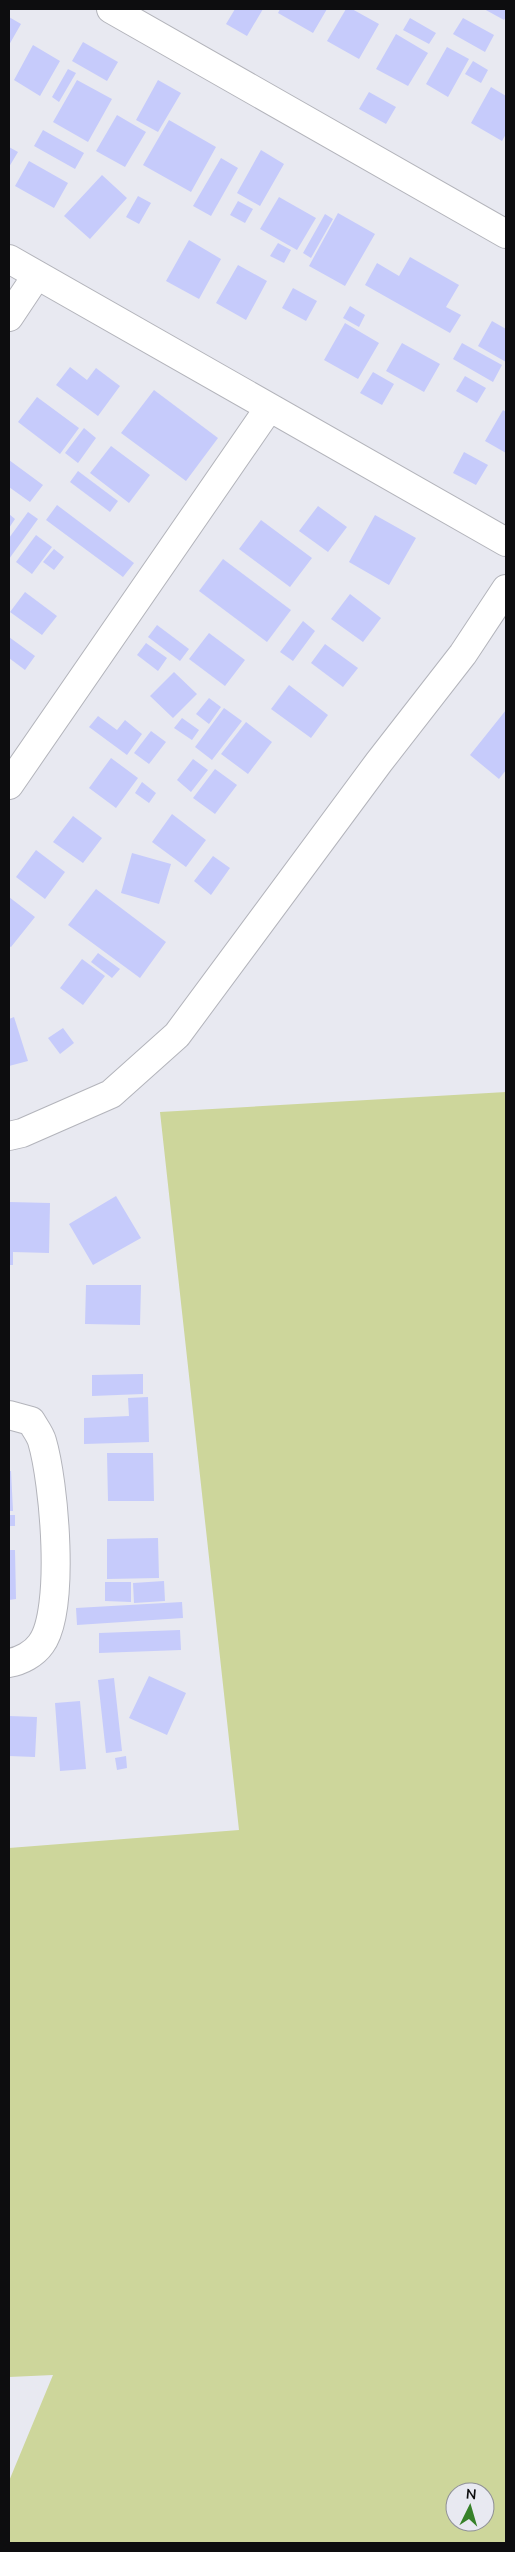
<svg xmlns="http://www.w3.org/2000/svg" width="515" height="2552" viewBox="0 0 515 2552" font-family="Mulish,sans-serif">
  <rect width="100%" height="100%" fill="#e8e9f1"/>
  <path fill="#cdd69b" fill-rule="evenodd" d="M506 1092V2543H9V2481L53 2375 9 2377V1848L239 1830 160 1112ZM455 2492H485V2522H455Z"/>
  <path fill="#c6cbfb" d="M235 9H263L247 36 226 24Z
    M280 9H327L313 33 278 13Z
    M346 9H352L379 24 359 59 327 41Z
    M484 9H506V17L504 20Z
    M9 17 21 24 9 45Z
    M410 18 436 33 429 44 403 30Z
    M463 18 494 35 485 52 453 34Z
    M396 34 428 53 408 86 376 69Z
    M83 42 118 62 107 81 72 61Z
    M33 45 60 61 40 96 14 80Z
    M447 47 469 59 448 97 426 84Z
    M473 61 488 70 481 83 465 74Z
    M68 69 76 73 59 102 52 97Z
    M77 80 112 99 88 142 53 122Z
    M158 80 181 93 158 132 136 120Z
    M491 87 506 96V134L502 141 471 123Z
    M369 92 396 107 386 124 359 109Z
    M117 115 146 132 125 167 96 151Z
    M169 120 216 147 191 192 143 165Z
    M43 130 84 153 75 169 34 146Z
    M9 147 18 152 9 167Z
    M261 150 284 164 260 206 237 193Z
    M221 158 238 168 211 216 193 206Z
    M29 161 68 183 54 208 15 186Z
    M102 175 127 198 90 239 64 216Z
    M138 196 151 203 139 224 126 217Z
    M279 197 316 218 297 250 260 229Z
    M238 201 253 209 245 223 230 215Z
    M338 213 375 234 345 286 309 266Z
    M325 214 333 219 311 258 303 253Z
    M189 240 221 259 199 299 166 281Z
    M278 243 291 250 284 263 270 256Z
    M410 257 459 285 446 307 461 315 450 333 365 285 377 263 399 276Z
    M238 265 267 281 246 320 216 303Z
    M293 288 317 301 306 321 282 308Z
    M350 306 365 315 359 327 343 318Z
    M492 321 506 329V362L478 346Z
    M345 323 379 343 358 379 324 360Z
    M402 343 440 364 424 392 386 371Z
    M462 343 502 365 493 382 453 359Z
    M70 367 87 380 96 368 120 386 98 416 56 385Z
    M373 372 394 384 382 405 360 393Z
    M465 376 486 388 477 403 456 391Z
    M154 390 218 438 186 481 121 433Z
    M37 397 79 428 60 454 18 422Z
    M503 410 506 412V453L485 441Z
    M84 428 96 438 78 463 65 453Z
    M111 446 150 475 129 503 90 473Z
    M464 452 488 465 476 485 453 473Z
    M9 460 43 485 30 502 9 487Z
    M78 471 118 501 110 512 70 482Z
    M57 505 134 563 123 577 46 520Z
    M318 506 347 527 328 552 299 531Z
    M28 512 38 519 9 559V538Z
    M9 514 15 519 9 528Z
    M375 515 416 538 389 585 349 562Z
    M261 520 312 558 290 587 239 549Z
    M36 535 52 547 32 574 16 562Z
    M54 549 64 557 54 570 43 562Z
    M223 559 291 610 267 642 199 591Z
    M25 592 57 616 42 635 10 612Z
    M350 594 381 618 363 642 331 619Z
    M303 621 315 631 293 661 280 652Z
    M157 625 189 649 180 661 148 637Z
    M209 633 245 660 225 686 189 659Z
    M9 637 35 656 25 670 9 658Z
    M146 643 167 658 158 671 137 655Z
    M325 644 358 668 343 687 311 663Z
    M174 672 197 694 173 718 150 696Z
    M289 685 328 715 311 738 271 709Z
    M209 698 221 707 209 724 196 714Z
    M224 708 242 721 212 760 195 747Z
    M506 710V770L499 779 470 755Z
    M98 716 117 730 125 720 142 734 127 755 89 727Z
    M182 718 199 730 192 740 174 728Z
    M246 722 272 742 248 774 221 754Z
    M151 731 166 742 149 764 134 753Z
    M111 758 138 778 116 808 89 788Z
    M193 759 208 770 191 792 177 780Z
    M215 769 237 785 215 814 193 798Z
    M142 782 156 793 149 803 135 793Z
    M172 814 206 840 186 867 152 842Z
    M73 816 102 838 83 863 53 842Z
    M36 850 65 872 45 899 16 877Z
    M132 853 171 864 159 904 121 893Z
    M213 856 230 868 211 895 194 881Z
    M96 889 166 942 140 978 68 925Z
    M9 897 35 917 11 947 9 946Z
    M98 953 120 969 112 978 91 962Z
    M82 959 105 976 83 1005 60 988Z
    M14 1017 28 1061 9 1066V1019Z
    M63 1028 74 1043 60 1054 48 1038Z
    M116 1196 141 1238 93 1265 69 1224Z
    M9 1202 50 1203 49 1253 13 1252V1265H9Z
    M86 1285H141L140 1325 85 1324Z
    M143 1374V1394L92 1396V1375Z
    M148 1397 149 1442 84 1444V1418L129 1416 128 1398Z
    M107 1453H153L154 1501H108Z
    M9 1471H11L13 1511H9Z
    M9 1515H15V1526H9Z
    M158 1538 159 1578 107 1579V1539Z
    M9 1550H15L16 1599 9 1600Z
    M164 1581 165 1601 134 1603 133 1583Z
    M105 1582H131V1602L105 1601Z
    M182 1602 183 1618 77 1625 76 1608Z
    M180 1630 181 1650 99 1653V1633Z
    M149 1676 186 1693 167 1735 129 1718Z
    M114 1678 122 1751 106 1753 98 1680Z
    M80 1701 86 1769 60 1771 55 1703Z
    M9 1716 37 1717 35 1757 9 1756Z
    M126 1756 127 1768 117 1770 115 1758Z"/>
  <g fill="none" stroke-linecap="round" stroke-linejoin="round">
    <defs>
      <path id="minor" d="M111 9 506 234
        M9 259 506 542
        M9 317 37 275
        M9 785 269 408
        M9 1136 22 1133 111 1094 177 1035 379 762 463 654 506 589
        M9 1415 31 1421C35 1428 40 1434 42 1441 54 1481 66 1611 41 1644 34 1654 21 1661 9 1663"/>
    </defs>
    <use href="#minor" stroke="#b3b4bb" stroke-width="30"/>
    <use href="#minor" stroke="#fff" stroke-width="28"/>
  </g>
  <rect width="515" height="2552" fill="none" stroke="#0d0d0f" stroke-width="20"/>
  <g transform="translate(470 2507) rotate(5)"><circle r="24" fill="#e8e9f1" stroke="#909197"/>
  <path d="M0-4L9 19L0 12L-9 19Z" fill="#368129"/>
  <text y="-8" font-size="14" font-weight="bold" text-anchor="middle" fill="#0d0d0f">N</text>
  </g>
</svg>
